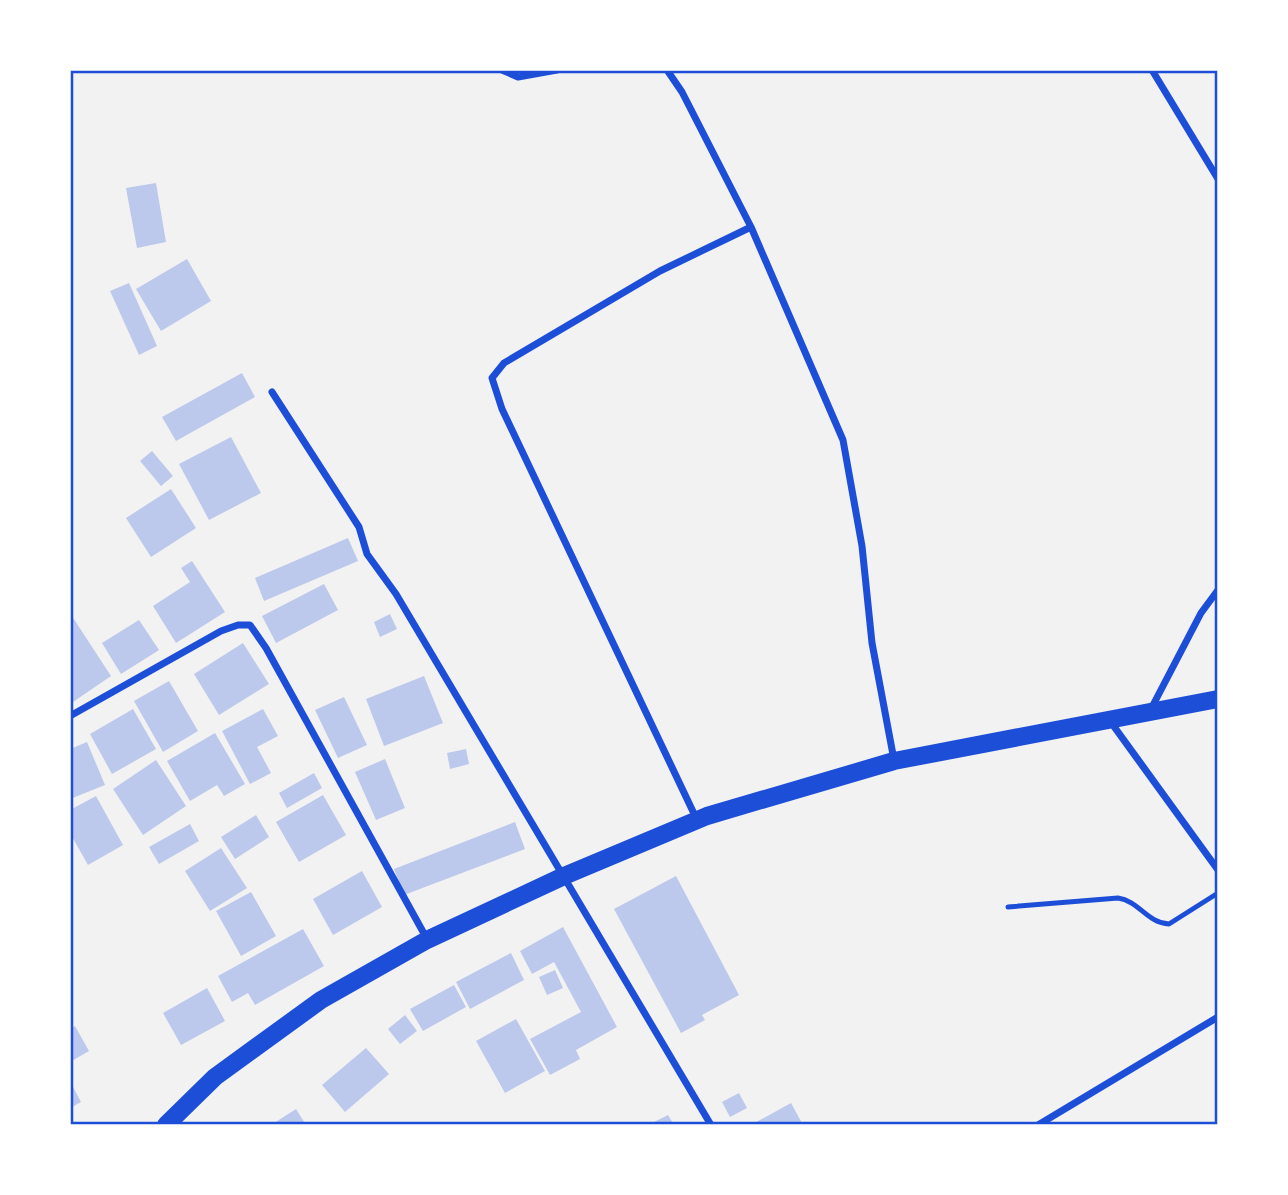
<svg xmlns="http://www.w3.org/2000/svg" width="1288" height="1195" viewBox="0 0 1288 1195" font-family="'Asap Condensed',sans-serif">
  <rect width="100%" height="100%" fill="#f2f2f2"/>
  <path fill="#bdc9ec" d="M156 183 166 242 137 248 126 188Z
    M187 259 211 301 161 331 136 289Z
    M129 283 157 346 139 355 110 291Z
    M242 373 255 397 176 441 162 417Z
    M231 437 261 493 209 520 179 464Z
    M152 451 173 476 161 486 140 461Z
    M171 489 196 528 151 557 126 518Z
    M348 538 358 561 264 601 255 578Z
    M192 561 225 612 176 643 153 606 190 582 181 568Z
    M324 584 338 610 276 643 262 616Z
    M70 613 111 676 73 702 70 698Z
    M390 614 397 629 380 637 374 622Z
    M139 620 159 650 121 674 102 643Z
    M243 643 269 684 219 715 194 674Z
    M424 676 443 723 384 746 366 699Z
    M169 681 198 731 163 752 134 701Z
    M344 697 367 745 338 758 315 710Z
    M133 709 156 749 112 774 90 734Z
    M263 709 278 736 257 747 271 773 250 784 222 731Z
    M215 733 245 784 224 796 217 785 190 801 167 761Z
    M87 742 105 785 70 799V749Z
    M466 749 469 764 450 769 447 753Z
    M385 759 405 808 376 820 355 772Z
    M156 760 186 806 143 835 113 789Z
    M314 773 322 788 287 808 279 793Z
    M323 795 346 835 299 862 276 822Z
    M96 796 123 845 88 865 70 833V810Z
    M256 815 269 837 235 859 221 837Z
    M515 822 525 849 404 895 394 869Z
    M190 824 199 841 159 864 149 847Z
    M221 848 247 888 210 911 185 871Z
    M362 871 382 907 333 935 313 899Z
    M676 876 739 995 702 1015 705 1020 681 1033 614 909Z
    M251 892 276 936 241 956 216 911Z
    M563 927 617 1027 576 1050 580 1059 550 1075 530 1039 581 1012 554 962 532 974 520 951Z
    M303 929 324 966 255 1005 248 993 232 1002 218 976Z
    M511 953 524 980 470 1009 456 982Z
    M555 970 563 988 547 995 539 977Z
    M454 985 466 1007 423 1031 410 1009Z
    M207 988 225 1021 181 1045 163 1013Z
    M405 1015 417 1031 400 1044 388 1029Z
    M516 1019 545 1071 505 1093 476 1041Z
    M75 1026 89 1051 70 1062V1029Z
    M366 1048 389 1074 345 1112 322 1085Z
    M70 1081 81 1102 70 1108Z
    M739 1093 747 1108 730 1117 722 1102Z
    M791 1103 803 1125H751Z
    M296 1109 306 1125H271Z
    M668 1115 674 1125H648Z"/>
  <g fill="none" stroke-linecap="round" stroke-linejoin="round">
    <path stroke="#1d4ed8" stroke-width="5" d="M1008 907 1118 898C1139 901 1147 923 1169 924L1218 893"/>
    <path stroke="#1d4ed8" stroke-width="7" d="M502 70 518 77 557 70
      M667 70 682 92 751 227 843 440 862 546 872 643 894 760
      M1152 70 1218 179
      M272 392 359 527 367 554 396 594 711 1125
      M1151 709 1201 613 1218 590
      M70 716 221 631 238 625H250L266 648 427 939
      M1110 721 1218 870
      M697 820 502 409 492 378 504 363 660 271 751 227
      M1038 1125 1218 1017"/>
    <path stroke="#1d4ed8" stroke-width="18" d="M166 1125 215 1077 321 1000 427 940 564 876 707 816 894 761 1218 699"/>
  </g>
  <rect width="1288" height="1195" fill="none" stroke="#ffffff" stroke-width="144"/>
  <rect x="72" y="72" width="1144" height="1051" fill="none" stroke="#1d4ed8" stroke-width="2.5"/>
</svg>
